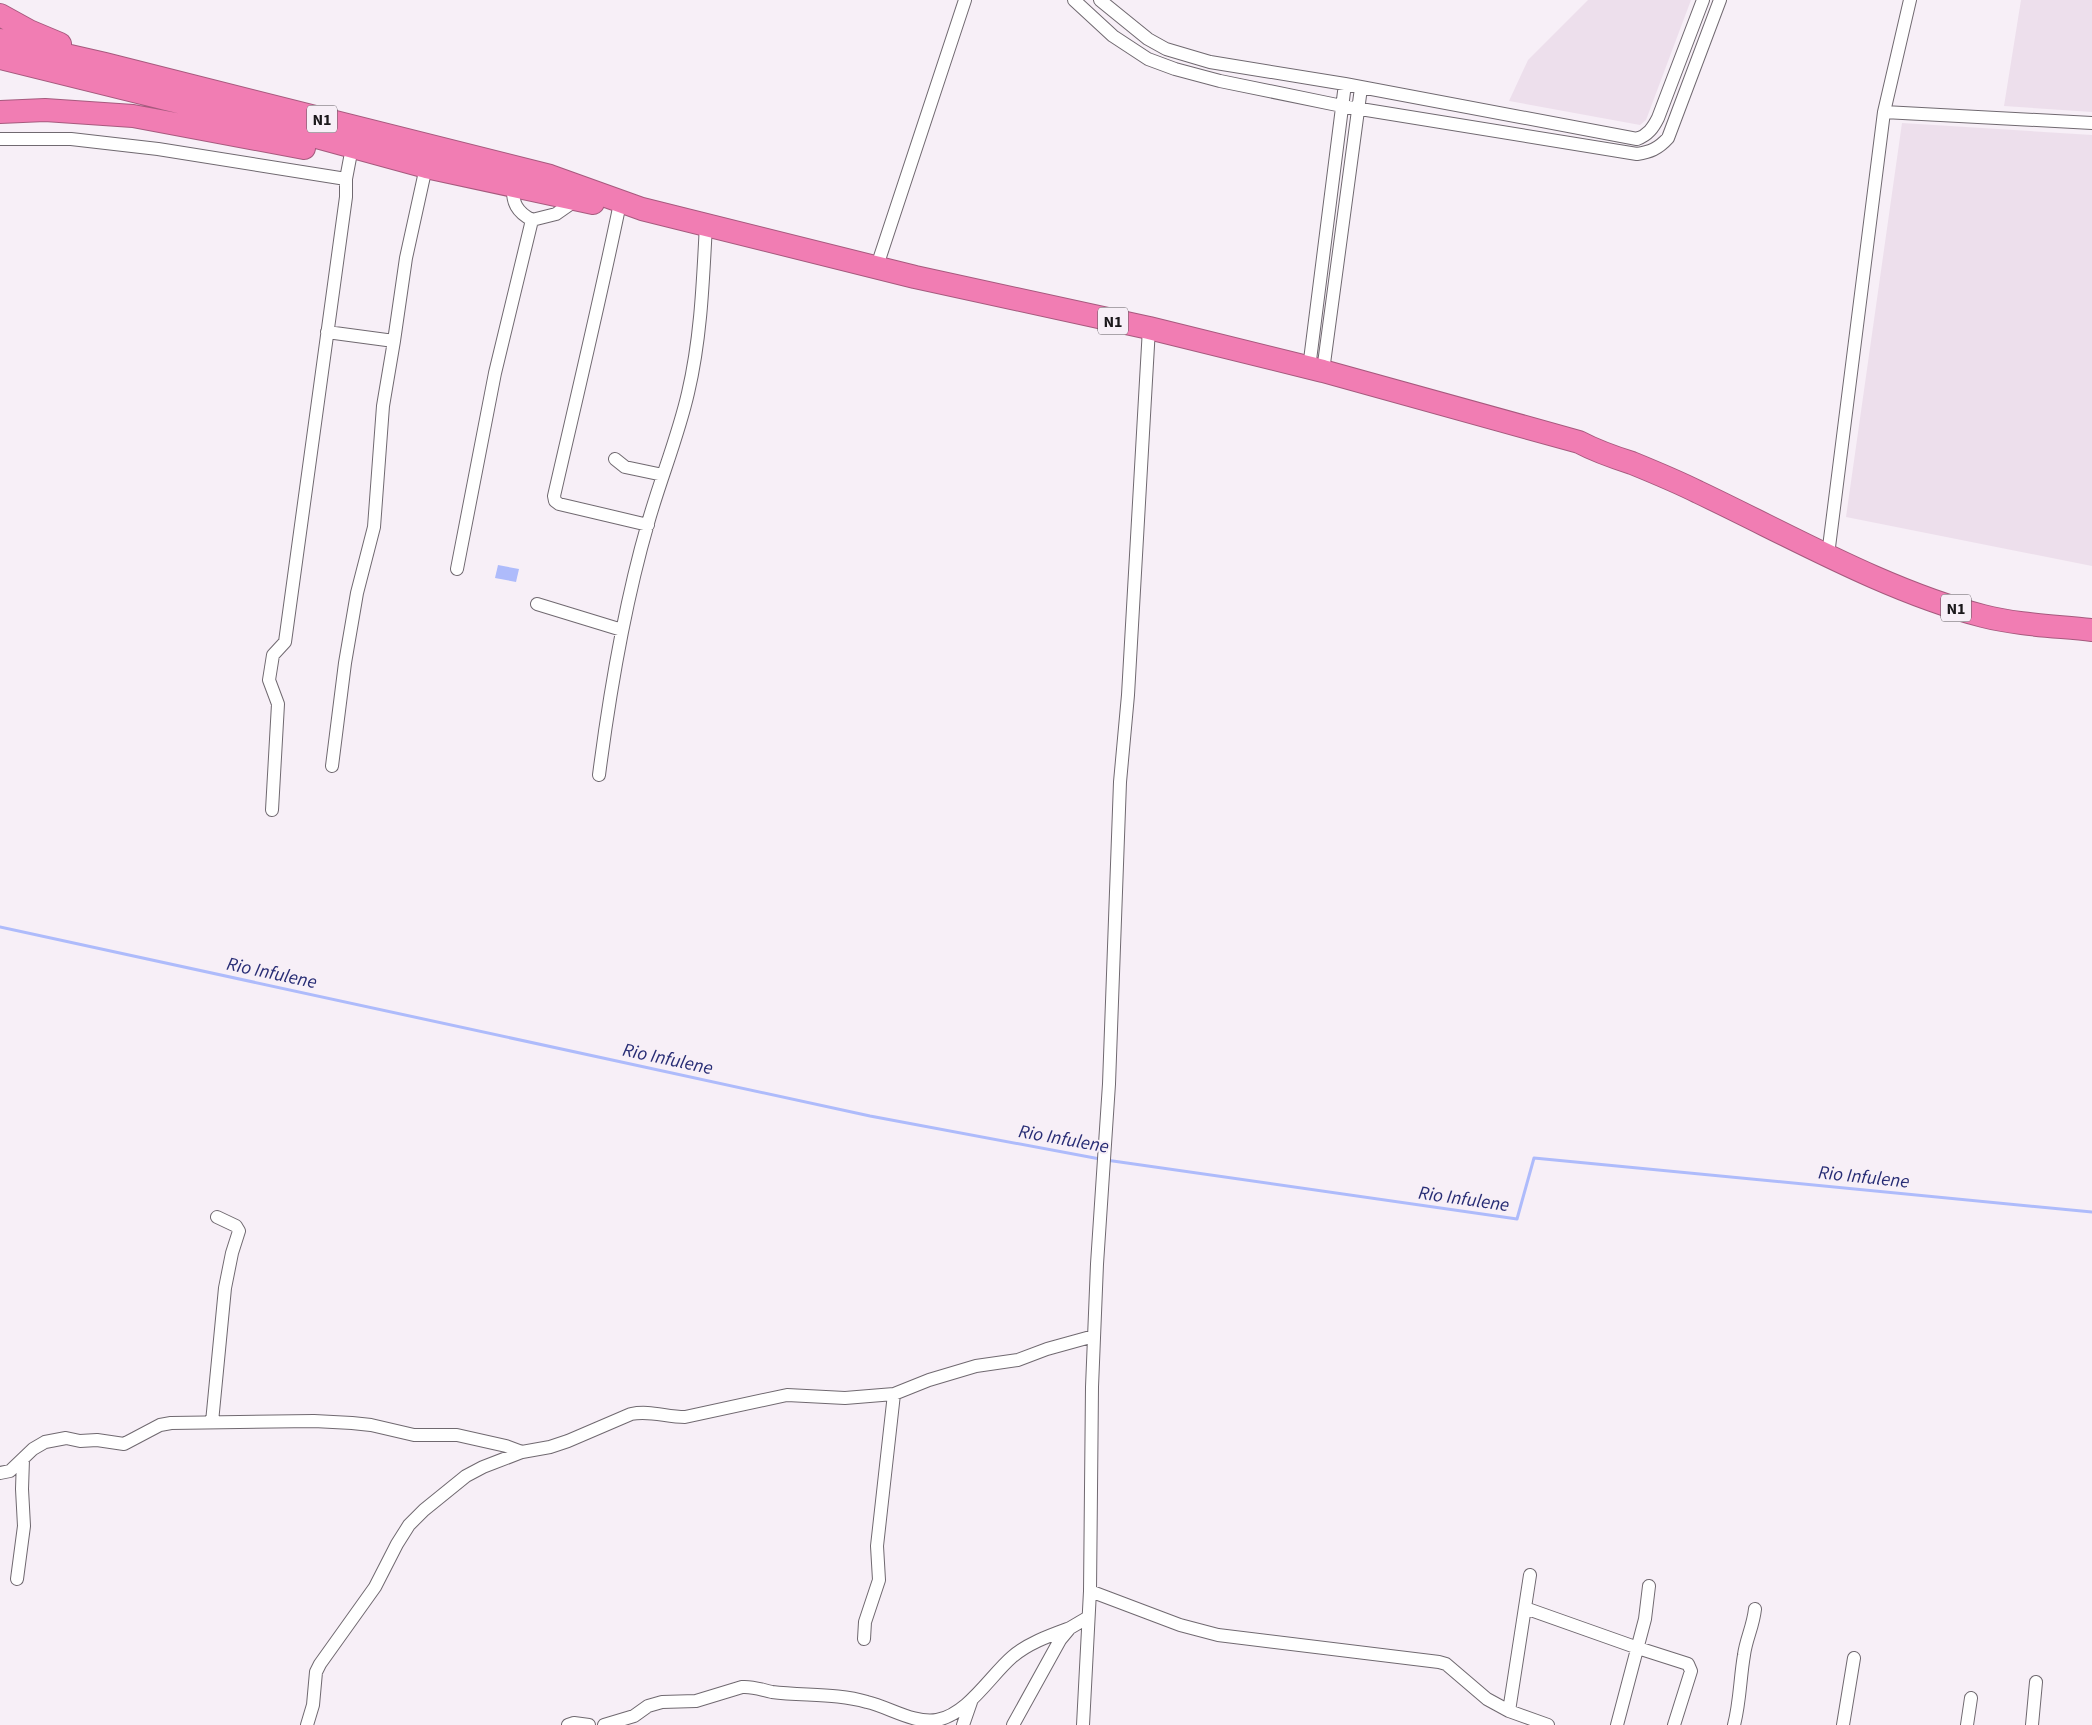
<svg xmlns="http://www.w3.org/2000/svg" width="2092" height="1725" viewBox="0 0 2092 1725" font-family="'Source Sans 3',sans-serif">
  <rect width="100%" height="100%" fill="#f7eff7"/>
  <path fill="#eddfec" d="M1588 0H1691L1646 120 1640 125 1509 101 1528 60Z
    M2021 0H2092V112L2004 106Z
    M1902 123 2092 135V566L1846 517Z"/>
  <path fill="#aebbfb" d="M498 565 519 569 516 582 495 578Z"/>
  <g fill="none" stroke-linecap="round" stroke-linejoin="round">
    <path stroke="#aebbfb" stroke-width="3" d="M0 927 870 1116 1100 1159
      M1106 1160 1517 1219 1534 1158 2092 1212"/>
    <defs>
      <path id="street" d="M1074 0 1113 36 1148 59 1175 69 1220 81 1342 106 1637 154C1650 152 1658 149 1668 138L1720 0
        M1100 0 1148 39 1166 49 1210 62 1345 84 1637 139C1648 135 1653 128 1658 118L1703 0
        M1884 112 2092 123
        M0 139H71L158 149 346 179V197L285 642 273 655 269 680 278 704 272 810
        M346 179 350 158
        M513 186C512 203 517 212 532 220L556 214 576 200
        M619 208C599 304 576 400 554 496L555 501 559 504 648 525
        M877 266 965 0
        M327 332 394 341 406 258 426 167
        M1309 368 1345 84
        M1323 371 1361 88
        M615 459 625 467 663 475
        M1828 555 1884 112 1910 0
        M457 569 495 373 532 220
        M537 604 622 630
        M332 766 345 663 357 593 374 527 383 406 394 341
        M599 775C610 690 624 606 648 523 660 480 678 437 688 393 701 338 703 281 706 224
        M212 1422 225 1288 232 1253 239 1231 236 1226 217 1217
        M0 1473 10 1471 33 1449 45 1442 66 1438 80 1441 97 1440 124 1444 160 1425 171 1423 314 1421 352 1423 371 1425 414 1435H457L506 1446 522 1452
        M17 1579 24 1526 22 1489 23 1459
        M1090 1591 1180 1625 1218 1635 1439 1662 1446 1664 1487 1699 1509 1711 1548 1725
        M1525 1608 1638 1648 1688 1664 1691 1671 1674 1725
        M864 1639 865 1622 879 1580 877 1546 894 1394
        M1509 1711 1530 1575
        M307 1725 313 1705 316 1672 320 1664 375 1587 397 1544 409 1525 424 1510 466 1476 483 1467 522 1452 550 1447 568 1441 631 1414C650 1410 666 1417 685 1417L787 1395 845 1398 894 1394 929 1380 976 1366 1018 1360 1047 1349 1094 1336
        M568 1725 574 1723 589 1725
        M604 1725 634 1716 648 1706 662 1702 696 1701 742 1687C753 1686 762 1690 772 1692 804 1696 837 1693 867 1702 889 1707 914 1724 937 1720 968 1714 990 1676 1012 1657 1028 1643 1051 1635 1070 1628
        M963 1725 971 1702
        M1013 1725 1060 1640 1070 1628 1087 1618
        M1083 1725 1090 1591 1092 1387 1097 1264 1109 1084 1120 782 1128 695 1149 328
        M1617 1725 1645 1619 1649 1586
        M1734 1725C1740 1702 1740 1678 1744 1655 1746 1639 1753 1627 1755 1609
        M1843 1725 1854 1658
        M1967 1725 1971 1698
        M2032 1725 2036 1682"/>
      <path id="highway" d="M0 15 29 31 60 44
        M0 40 105 64 550 176 642 209 915 277 1149 328 1323 371 1579 442C1596 451 1613 457 1632 463 1654 472 1676 481 1698 492 1789 535 1886 591 1983 616 2018 625 2056 626 2092 630
        M0 58 276 126 426 167 593 203
        M0 112 45 110 133 116 304 148"/>
    </defs>
    <use href="#street" stroke="#706970" stroke-width="14"/>
    <use href="#highway" stroke="#a65a7e" stroke-width="24"/>
    <use href="#street" stroke="#fff" stroke-width="12"/>
    <use href="#highway" stroke="#f17db3" stroke-width="22"/>
  </g>
  <g text-anchor="middle" stroke-width="4" stroke-linejoin="round" paint-order="stroke">
    <g fill="#f7eff7" stroke="#5d585d" stroke-width="1">
      <rect x="307" y="105.5" width="30" height="27" rx="4"/>
      <rect x="1098" y="307.5" width="30" height="27" rx="4"/>
      <rect x="1941" y="594.5" width="30" height="27" rx="4"/>
    </g>
    <g font-size="16" font-weight="bold" fill="#1b181b">
      <text x="322" y="125">N1</text>
      <text x="1113" y="327">N1</text>
      <text x="1956" y="614">N1</text>
    </g>
    <g font-size="19" font-style="italic" fill="#282d75" stroke="#f7eff7">
      <text transform="translate(272 972) rotate(12)" y="7">Rio Infulene</text>
      <text transform="translate(668 1058) rotate(12)" y="7">Rio Infulene</text>
      <text transform="translate(1064 1138) rotate(10)" y="7">Rio Infulene</text>
      <text transform="translate(1864 1176) rotate(6)" y="7">Rio Infulene</text>
      <text transform="translate(1464 1198) rotate(8)" y="7">Rio Infulene</text>
    </g>
  </g>
</svg>
